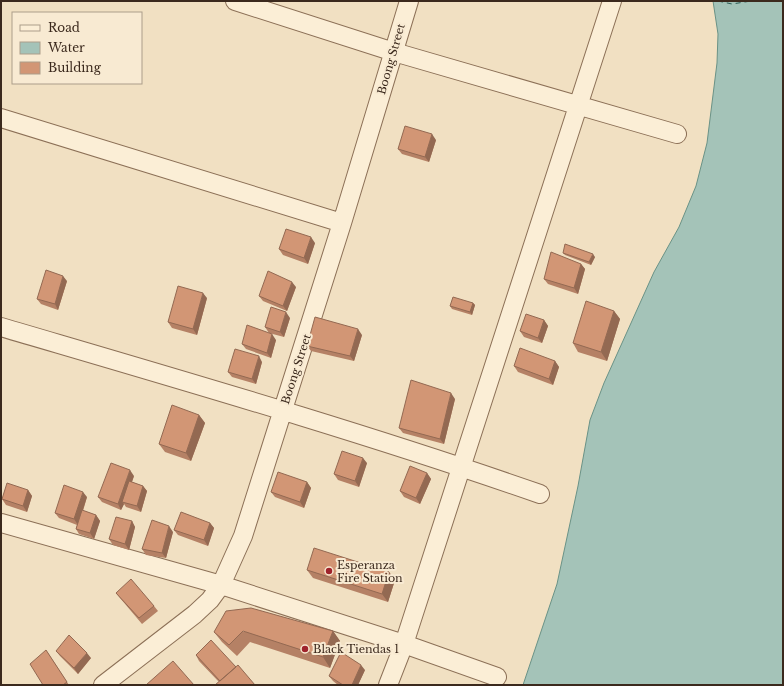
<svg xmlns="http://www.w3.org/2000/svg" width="784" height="686" viewBox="0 0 784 686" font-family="'Libre Baskerville',serif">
  <rect width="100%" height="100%" fill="#f1e0c2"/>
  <path fill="#a4c3b8" stroke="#6a9286" d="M713 1H783V685H523L557 584 578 486 590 420 604 383 654 272 679 227 696 186 707 143 717 63 718 34Z"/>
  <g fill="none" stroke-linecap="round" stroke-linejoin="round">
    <path stroke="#2b5c55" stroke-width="1" stroke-dasharray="5 4" stroke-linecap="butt" d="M718 1 732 4 751 1"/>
    <defs>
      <path id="minor" d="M235 1 394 52 677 134
        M1 118 342 223
        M1 327C181 380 362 432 540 494
        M1 523 221 585 404 644 497 677
        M103 685 195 614 210 600 221 585 243 536 342 223 409 1
        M388 685 404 644 612 1"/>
    </defs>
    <use href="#minor" stroke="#8c7057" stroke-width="20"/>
    <use href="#minor" stroke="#fbeed6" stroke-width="18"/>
  </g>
  <path fill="#b58165" d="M436 140 429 162 402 154 398 149Z
    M315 243 308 264 283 255 279 249Z
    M563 253 595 257 591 265 565 255Z
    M581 264 585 269 578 294 548 284 544 279Z
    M67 281 58 310 41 304 37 299Z
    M296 287 287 311 263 301 259 296Z
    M207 298 197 335 172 328 168 322Z
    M473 303 475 305 472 315 452 309 450 306Z
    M614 311 620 319 607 361 578 352 573 343Z
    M290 318 284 337 269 333 265 327Z
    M544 320 548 326 542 343 524 337 520 331Z
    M362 335 354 361 311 351 307 346Z
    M276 340 271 358 246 349 242 344Z
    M555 361 559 367 553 385 518 372 514 366Z
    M262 362 256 384 232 377 228 372Z
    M455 399 444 444 403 433 399 428Z
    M199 415 205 423 191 461 165 452 159 444Z
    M367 463 359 487 338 480 334 474Z
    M427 473 431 479 420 504 404 497 400 491Z
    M134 476 132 482 143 486 147 491 141 512 126 507 124 504 121 510 102 502 98 497Z
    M307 482 311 488 304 508 275 497 271 492Z
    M28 490 32 496 27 512 6 505 2 499Z
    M87 497 83 511 96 515 100 521 94 539 79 534 76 529 77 525 59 518 55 513Z
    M132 521 135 527 129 550 113 545 109 539Z
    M210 523 214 528 208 546 178 535 174 530Z
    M173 532 166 558 146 555 142 549Z
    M307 570 389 572 395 580 388 602 313 578Z
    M116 593 154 606 158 611 142 624 120 598Z
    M333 631 340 641 330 668 250 642 237 656 222 642 214 632Z
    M46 650 69 685H43Z
    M56 651 91 658 78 674 60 656Z
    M196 655 236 667 219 682 199 661Z
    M365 670 358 685H338L333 681 329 676Z"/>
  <path fill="#936952" d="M432 134 436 140 429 162 425 157Z
    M311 237 315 243 308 264 304 258Z
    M593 254 595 257 591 265 589 262Z
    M581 264 585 269 578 294 574 288Z
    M63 276 67 281 58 310 55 304Z
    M292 282 296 287 287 311 283 306Z
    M203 293 207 298 197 335 193 329Z
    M473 303 475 305 472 315 470 312Z
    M614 311 620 319 607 361 601 352Z
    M286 312 290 318 284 337 280 332Z
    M544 320 548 326 542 343 538 338Z
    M358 329 362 335 354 361 350 356Z
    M272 334 276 340 271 358 267 353Z
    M259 356 262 362 256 384 252 379Z
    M555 361 559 367 553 385 549 379Z
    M451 393 455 399 444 444 440 439Z
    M199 415 205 423 191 461 186 453Z
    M363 458 367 463 359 487 355 481Z
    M130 470 134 476 124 503 122 502 124 504 121 510 118 504Z
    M427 473 431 479 420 504 416 498Z
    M307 482 311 488 304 508 300 502Z
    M143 486 147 491 141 512 137 506Z
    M28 490 32 496 27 512 23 506Z
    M83 492 87 497 78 525 74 519Z
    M96 515 100 521 94 539 90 533Z
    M132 521 135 527 129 550 125 544Z
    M210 523 214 528 208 546 204 540Z
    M169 526 173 532 166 558 162 553Z
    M389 572 395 580 388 602 382 594Z
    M333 631 340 641 330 668 323 657Z
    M87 653 91 658 78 674 74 668Z
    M361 665 365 670 358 685H352Z"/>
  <path fill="#d29675" stroke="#936952" d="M405 126 432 134 425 157 398 149Z
    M286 229 311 237 304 258 279 249Z
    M565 244 593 254 589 262 563 253Z
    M551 252 581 264 574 288 544 279Z
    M46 270 63 276 55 304 37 299Z
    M268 271 292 282 283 306 259 296Z
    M178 286 203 293 193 329 168 322Z
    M453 297 473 303 470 312 450 306Z
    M586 301 614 311 601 352 573 343Z
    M271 307 286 312 280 332 265 327Z
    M526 314 544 320 538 338 520 331Z
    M315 317 358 329 350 356 307 346Z
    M247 325 272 334 267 353 242 344Z
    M520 348 555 361 549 379 514 366Z
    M235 349 259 356 252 379 228 372Z
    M411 380 451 393 440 439 399 428Z
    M172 405 199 415 186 453 159 444Z
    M342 451 363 458 355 481 334 474Z
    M111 463 130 470 118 504 98 497Z
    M410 466 427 473 416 498 400 491Z
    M278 472 307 482 300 502 271 492Z
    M129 481 143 486 137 506 122 502Z
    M7 483 28 490 23 506 2 499Z
    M64 485 83 492 74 519 55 513Z
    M82 510 96 515 90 533 76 529Z
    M181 512 210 523 204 540 174 530Z
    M116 517 132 521 125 544 109 539Z
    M152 520 169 526 162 553 142 549Z
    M314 548 389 572 382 594 307 570Z
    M131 579 154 606 139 618 116 593Z
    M251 608 333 631 323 657 243 631 229 645 214 632 226 611Z
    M69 635 87 653 74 668 56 651Z
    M211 640 236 667 220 681 196 655Z
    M46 650 67 682 63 685H43L30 664Z
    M341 652 361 665 352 685H343L329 676Z
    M173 661 194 685H146Z
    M238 665 255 685H215Z"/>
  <g fill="#9f232c" stroke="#f8ead2" stroke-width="1.5">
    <circle cx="329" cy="571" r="4"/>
    <circle cx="305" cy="649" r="4"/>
  </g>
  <g text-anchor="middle" stroke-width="4" stroke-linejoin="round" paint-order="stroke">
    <g font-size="11" fill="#3b291d" stroke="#f8ead2">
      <text transform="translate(391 59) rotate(-74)" y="4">Boong Street</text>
      <text transform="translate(296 369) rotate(-72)" y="4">Boong Street</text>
    </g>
    <g font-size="11" fill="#3b291d" stroke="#f8ead2" text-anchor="start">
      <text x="337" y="569">Esperanza<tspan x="337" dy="13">Fire Station</tspan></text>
      <text x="313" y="653">Black Tiendas 1</text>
    </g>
  </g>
  <rect width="784" height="686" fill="none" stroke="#3b291d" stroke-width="4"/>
  <rect x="12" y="12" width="130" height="72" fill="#f8ead2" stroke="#ac9d8a"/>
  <rect x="20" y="25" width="20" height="6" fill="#fbeed6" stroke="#ac9d8a"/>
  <text x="48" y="32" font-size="12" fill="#3b291d">Road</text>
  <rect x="20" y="42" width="20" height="12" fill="#a4c3b8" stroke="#ac9d8a"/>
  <text x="48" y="52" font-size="12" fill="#3b291d">Water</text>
  <rect x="20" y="62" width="20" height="12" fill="#d29675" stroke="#ac9d8a"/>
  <text x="48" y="72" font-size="12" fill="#3b291d">Building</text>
</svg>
